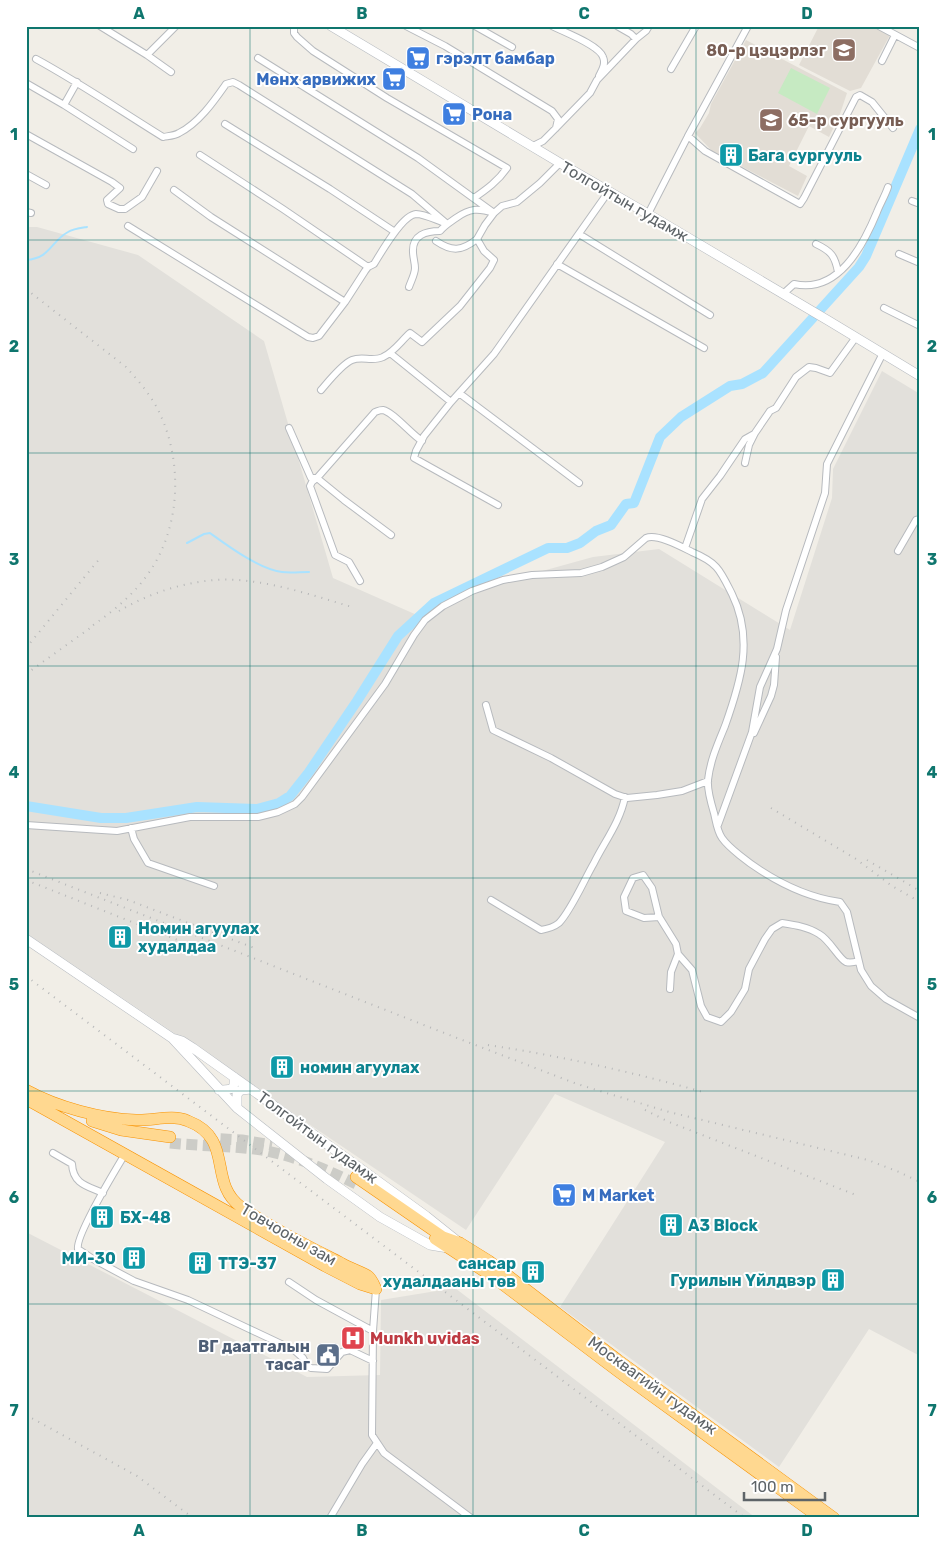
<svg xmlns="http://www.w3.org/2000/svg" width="946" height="1544" viewBox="0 0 946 1544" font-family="Rubik,sans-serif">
  <rect width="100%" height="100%" fill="#f1eee7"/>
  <path fill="#e2e0db" d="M26 227H37L138 255 264 341 333 578 426 619 462 600 503 582 593 557 659 549 790 630 832 498 833 469 882 371 920 394V1356L869 1329 779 1467 560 1307 665 1142 555 1094 466 1230 26 933Z
    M26 1232 307 1377 380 1375 381 1300 455 1288 756 1518H26Z"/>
  <path fill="#e2ddd5" d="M819 26H874L890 35 861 88 850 91 799 65Z
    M746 40 847 93 840 114 829 137 809 126 789 166 807 176 798 196 712 151 695 133 700 128 709 113 711 104Z"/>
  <path fill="#c6eac2" d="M791 68 830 88 817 114 778 93Z"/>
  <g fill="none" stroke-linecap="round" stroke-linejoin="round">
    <path stroke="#a9e2ff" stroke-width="2" d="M26 260C51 258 50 242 68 232 73 229 81 228 87 227
      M187 543 204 534 210 533C228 546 259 569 282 572 290 573 300 572 309 572"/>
    <path stroke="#a9e2ff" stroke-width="10" d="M26 806 101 818H126L197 807 257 809 279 803 290 796 309 772 357 701 398 636 434 603 548 548H567L580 543 596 531 611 525 626 504 634 503 660 437 681 417 730 386 742 384 763 373 859 267 866 256 920 129"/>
    <path stroke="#ccccc7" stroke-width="11" stroke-dasharray="11 5.5" stroke-linecap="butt" d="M204 1138 242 1140 272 1145
      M170 1143C200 1146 232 1146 262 1150 295 1156 326 1169 356 1184"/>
    <defs>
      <path id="street" d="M100 26 147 55 171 72
        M294 26V33L297 37 313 51 387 98 507 168C498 181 487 189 474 198
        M406 26 445 46 552 111 558 119 556 128
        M475 26 512 47
        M552 26C564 32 599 45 603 57 606 64 602 70 599 76
        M617 26 631 34 636 39
        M879 26 920 48
        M147 55 176 26
        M258 58 418 158 494 213 485 225 477 239 484 251 494 260 490 268 460 306 422 342 410 333C401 341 394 352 383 357 373 362 362 356 352 360 342 364 328 382 321 390
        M36 59C80 83 121 111 163 137 168 136 174 136 179 133 199 123 214 101 226 84L233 82 239 85 412 194 446 223
        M882 61 895 35
        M671 69 696 26
        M26 83 64 105 133 149
        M64 105 77 82
        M225 124 330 189 395 232
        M26 134 112 182 120 188 107 200 108 204 119 209H125L142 197 157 171
        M688 136 705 151 800 204 804 198 856 97 860 95 872 102 893 128
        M533 146 543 141 556 128 590 93 597 80 636 39 646 31 649 26
        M200 155 283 209 368 267
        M26 174 46 185
        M174 190 211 217 345 302
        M912 201 920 204
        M26 212 31 213
        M648 214 688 136 748 26
        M128 226 308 337 313 338 319 336 345 302 365 271 368 267 374 264C381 253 402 215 416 214 424 214 434 219 442 222
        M579 234 710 315
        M436 241C452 252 462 251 477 239
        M816 244C831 251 835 256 838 272
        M899 254 920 263
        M557 264 704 348
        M409 287C411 281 415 274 415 268 415 263 413 257 413 252 412 235 426 231 440 231 445 225 449 223 456 218 470 208 478 208 494 213L502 206 517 202 540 183 560 163
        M783 294 794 284C838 294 863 246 877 212 880 204 885 196 888 187
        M884 308 920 326
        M390 353 451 402
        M459 393 579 483
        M289 428 311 478H317L344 500 391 535
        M745 463 749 445 755 433 770 411 776 408 796 377 809 367 816 368 830 373 856 337
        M498 505 414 458 416 451 424 436 451 402 494 354 609 191
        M685 548 702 499 720 476 745 439 754 434
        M898 551 916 520 920 519
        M360 581 349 562 335 555 310 486 312 482 317 478 375 412C378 411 379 410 383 410 393 412 411 434 422 441
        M486 705 493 730 551 758 615 794 627 798 657 795 682 791 708 781
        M754 733 771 696 774 685 776 657
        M26 825 117 831 190 817H258L278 812 295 804 302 797 385 684 414 635 425 620 443 606 472 591 503 580 532 575 581 573 602 567 624 557 646 538C657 533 682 547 692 552 718 563 720 570 732 594 754 639 741 681 725 726 718 743 710 761 708 780 707 790 711 803 714 813 716 821 717 831 722 838 729 848 749 863 760 870 783 885 812 898 840 902L847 912 861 970 871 986 886 999 920 1018
        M718 825 748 743 752 732 760 687 777 649 786 610 825 493 827 464 883 353
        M131 828 134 839 148 863 214 886
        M643 875 652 888 659 917 644 918 626 911 624 897 633 878Z
        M491 900 541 930C547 929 554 927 559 923 572 909 584 880 594 863 605 841 620 822 625 797
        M658 915 676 944 678 954 671 972 670 989
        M678 954 692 970 701 1006 707 1017 721 1022 731 1012 745 989 749 969 765 939 772 929 782 923C795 925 808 927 819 934 830 940 839 959 846 962 850 963 855 962 858 961
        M53 1153 72 1164C73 1184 87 1186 103 1193
        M125 1154C116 1169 75 1236 78 1249L93 1259 134 1281 188 1300 294 1350 303 1358 307 1366 311 1368 327 1369 342 1352 350 1350 373 1361
        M289 1282 316 1300 373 1331
        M376 1289 373 1331 372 1435 384 1453 471 1518
        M330 1518 362 1464 377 1443"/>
      <path id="secondary" d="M331 26 560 163 648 214 829 321 920 376
        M26 939 172 1038 237 1108 327 1179 380 1217 430 1245 448 1248
        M172 1038 182 1041 193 1048 255 1092 426 1216 456 1240
        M219 1090C232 1090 235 1090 234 1077
        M237 1108V1094L241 1090 251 1089"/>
      <path id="highway" d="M26 1090C57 1107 101 1119 136 1120 153 1121 172 1114 188 1121 235 1139 207 1182 241 1207 271 1228 308 1246 341 1263 347 1267 364 1273 368 1276 372 1279 374 1285 376 1289
        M26 1099 325 1266 360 1284 376 1289
        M92 1121 121 1130 170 1137
        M356 1177 443 1237 460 1243 489 1261 618 1360 834 1518
        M435 1239 493 1277 619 1372 820 1518"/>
    </defs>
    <use href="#street" stroke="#b7babe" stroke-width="8"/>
    <use href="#secondary" stroke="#b8bcc1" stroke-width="10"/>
    <use href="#highway" stroke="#f89200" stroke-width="12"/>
    <use href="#street" stroke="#fff" stroke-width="6"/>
    <use href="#secondary" stroke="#fff" stroke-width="9"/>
    <use href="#highway" stroke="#ffd890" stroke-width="11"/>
    <path stroke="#b6b7b8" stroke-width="2" stroke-dasharray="1 6" stroke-linecap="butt" d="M26 289 126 367C137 379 148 392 156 406 183 456 182 524 150 571 134 595 112 612 89 628
      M119 611C156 589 205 575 248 581 283 585 318 597 352 607
      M26 648 101 557
      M26 674 93 626
      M771 808 856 859 892 886 920 902
      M867 860 920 891
      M26 869 452 1036 577 1084 669 1112 868 1160 899 1172 920 1182
      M26 880 180 941
      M100 893 128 900 257 949
      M26 976 745 1518
      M488 1045C561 1056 632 1072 703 1092
      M645 1110 669 1122 856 1195
      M26 1415 137 1476 193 1518"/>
  </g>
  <path fill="none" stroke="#0f766e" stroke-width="1" stroke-opacity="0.55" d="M250 26V1518M473 26V1518M696 26V1518M26 240H920M26 453H920M26 666H920M26 878H920M26 1091H920M26 1304H920"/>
  <defs>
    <symbol id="school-square" viewBox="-11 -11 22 22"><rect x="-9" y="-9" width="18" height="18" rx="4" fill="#8d6e63" stroke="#fff"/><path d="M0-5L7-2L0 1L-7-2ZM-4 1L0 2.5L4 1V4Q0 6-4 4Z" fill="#fff"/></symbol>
    <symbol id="supermarket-square" viewBox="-11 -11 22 22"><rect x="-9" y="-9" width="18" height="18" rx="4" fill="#3f7fe0" stroke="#fff"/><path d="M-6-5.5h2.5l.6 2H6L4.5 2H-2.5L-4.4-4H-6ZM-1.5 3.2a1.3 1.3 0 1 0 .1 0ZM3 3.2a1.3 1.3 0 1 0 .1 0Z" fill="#fff"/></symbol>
    <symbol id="building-square" viewBox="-11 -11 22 22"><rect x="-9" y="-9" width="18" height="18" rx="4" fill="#0f9aa8" stroke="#fff"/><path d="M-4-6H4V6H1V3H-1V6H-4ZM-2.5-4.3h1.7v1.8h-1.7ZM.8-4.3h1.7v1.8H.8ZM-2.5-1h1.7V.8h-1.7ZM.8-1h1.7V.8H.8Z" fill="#fff"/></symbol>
    <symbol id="hospital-square" viewBox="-11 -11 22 22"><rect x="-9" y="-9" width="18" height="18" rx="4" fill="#e0444e" stroke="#fff"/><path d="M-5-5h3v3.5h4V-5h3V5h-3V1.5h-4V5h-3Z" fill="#fff"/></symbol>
    <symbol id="civic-square" viewBox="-11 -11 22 22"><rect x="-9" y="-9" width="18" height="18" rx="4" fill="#5c6f8a" stroke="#fff"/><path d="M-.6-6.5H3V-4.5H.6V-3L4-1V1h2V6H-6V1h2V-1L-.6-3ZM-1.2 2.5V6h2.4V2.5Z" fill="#fff"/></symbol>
  </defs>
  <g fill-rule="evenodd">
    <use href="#school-square" x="830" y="36" width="28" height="28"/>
    <use href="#supermarket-square" x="404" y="44" width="28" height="28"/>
    <use href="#supermarket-square" x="380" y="65" width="28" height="28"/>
    <use href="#supermarket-square" x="440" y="100" width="28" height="28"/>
    <use href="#school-square" x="757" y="106" width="28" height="28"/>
    <use href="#building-square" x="717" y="141" width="28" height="28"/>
    <use href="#building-square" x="106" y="923" width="28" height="28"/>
    <use href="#building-square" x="268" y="1053" width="28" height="28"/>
    <use href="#supermarket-square" x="550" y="1181" width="28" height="28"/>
    <use href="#building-square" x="88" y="1203" width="28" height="28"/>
    <use href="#building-square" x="657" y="1211" width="28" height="28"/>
    <use href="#building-square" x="120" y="1244" width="28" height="28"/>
    <use href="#building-square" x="186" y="1249" width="28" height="28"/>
    <use href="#building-square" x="519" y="1258" width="28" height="28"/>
    <use href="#building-square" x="819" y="1266" width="28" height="28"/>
    <use href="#hospital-square" x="339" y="1324" width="28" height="28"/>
    <use href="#civic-square" x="314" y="1341" width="28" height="28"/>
  </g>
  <g text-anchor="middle" stroke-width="4" stroke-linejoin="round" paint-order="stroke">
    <g font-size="16" font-weight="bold" fill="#785e54" stroke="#fff" text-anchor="end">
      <text x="826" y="56">80-р цэцэрлэг</text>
      <text x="788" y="126" text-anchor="start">65-р сургууль</text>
    </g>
    <g font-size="16" font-weight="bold" fill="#366cbe" stroke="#fff" text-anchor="start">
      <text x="436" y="64">гэрэлт бамбар</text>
      <text x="376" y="85" text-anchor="end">Мөнх арвижих</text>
      <text x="472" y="120">Рона</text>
      <text x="582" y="1201">М Market</text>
    </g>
    <g font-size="16" font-weight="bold" fill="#0d838f" stroke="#fff" text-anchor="start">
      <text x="748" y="161">Бага сургууль</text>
      <text x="138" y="934">Номин агуулах<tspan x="138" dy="18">худалдаа</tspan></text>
      <text x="300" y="1073">номин агуулах</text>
      <text x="120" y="1223">БХ-48</text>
      <text x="688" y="1231">A3 Block</text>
      <text x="116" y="1264" text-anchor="end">МИ-30</text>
      <text x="218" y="1269">ТТЭ-37</text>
      <text x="516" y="1269" text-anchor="end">сансар<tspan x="516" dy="18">худалдааны төв</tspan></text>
      <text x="816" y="1286" text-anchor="end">Гурилын Үйлдвэр</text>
    </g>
    <g font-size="16" fill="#5e6468" stroke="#fff">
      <text transform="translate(625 201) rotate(30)" y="6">Толгойтын гудамж</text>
      <text transform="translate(318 1137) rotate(36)" y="6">Толгойтын гудамж</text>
      <text transform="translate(289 1234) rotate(30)" y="6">Товчооны зам</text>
      <text transform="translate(653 1385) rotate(36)" y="6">Москвагийн гудамж</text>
    </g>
    <g font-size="16" font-weight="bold" fill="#be3a42" stroke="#fff" text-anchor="start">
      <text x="370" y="1344">Munkh uvidas</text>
    </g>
    <g font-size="16" font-weight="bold" fill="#4e5e75" stroke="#fff" text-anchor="end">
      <text x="310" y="1352">ВГ даатгалын<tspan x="310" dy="18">тасаг</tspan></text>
    </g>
  </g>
  <rect width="946" height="1544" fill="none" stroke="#ffffff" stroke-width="55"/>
  <path d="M744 1492v8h81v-8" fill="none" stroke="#5e6468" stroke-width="2.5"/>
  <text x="751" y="1492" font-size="15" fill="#5e6468" stroke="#ffffff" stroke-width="4" paint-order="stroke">100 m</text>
  <rect x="28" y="28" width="890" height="1488" fill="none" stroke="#0f766e" stroke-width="2"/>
  <g font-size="16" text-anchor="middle" font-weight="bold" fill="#0f766e">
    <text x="139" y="19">A</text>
    <text x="362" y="19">B</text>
    <text x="584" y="19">C</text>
    <text x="807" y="19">D</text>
    <text x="14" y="140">1</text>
    <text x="932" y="140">1</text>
    <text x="14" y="352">2</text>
    <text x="932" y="352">2</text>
    <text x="14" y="565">3</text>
    <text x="932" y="565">3</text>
    <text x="14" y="778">4</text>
    <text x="932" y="778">4</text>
    <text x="14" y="990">5</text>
    <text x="932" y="990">5</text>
    <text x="14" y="1203">6</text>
    <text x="932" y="1203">6</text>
    <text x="14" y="1416">7</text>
    <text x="932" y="1416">7</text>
    <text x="139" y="1536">A</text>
    <text x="362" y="1536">B</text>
    <text x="584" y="1536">C</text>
    <text x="807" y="1536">D</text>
  </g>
</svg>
